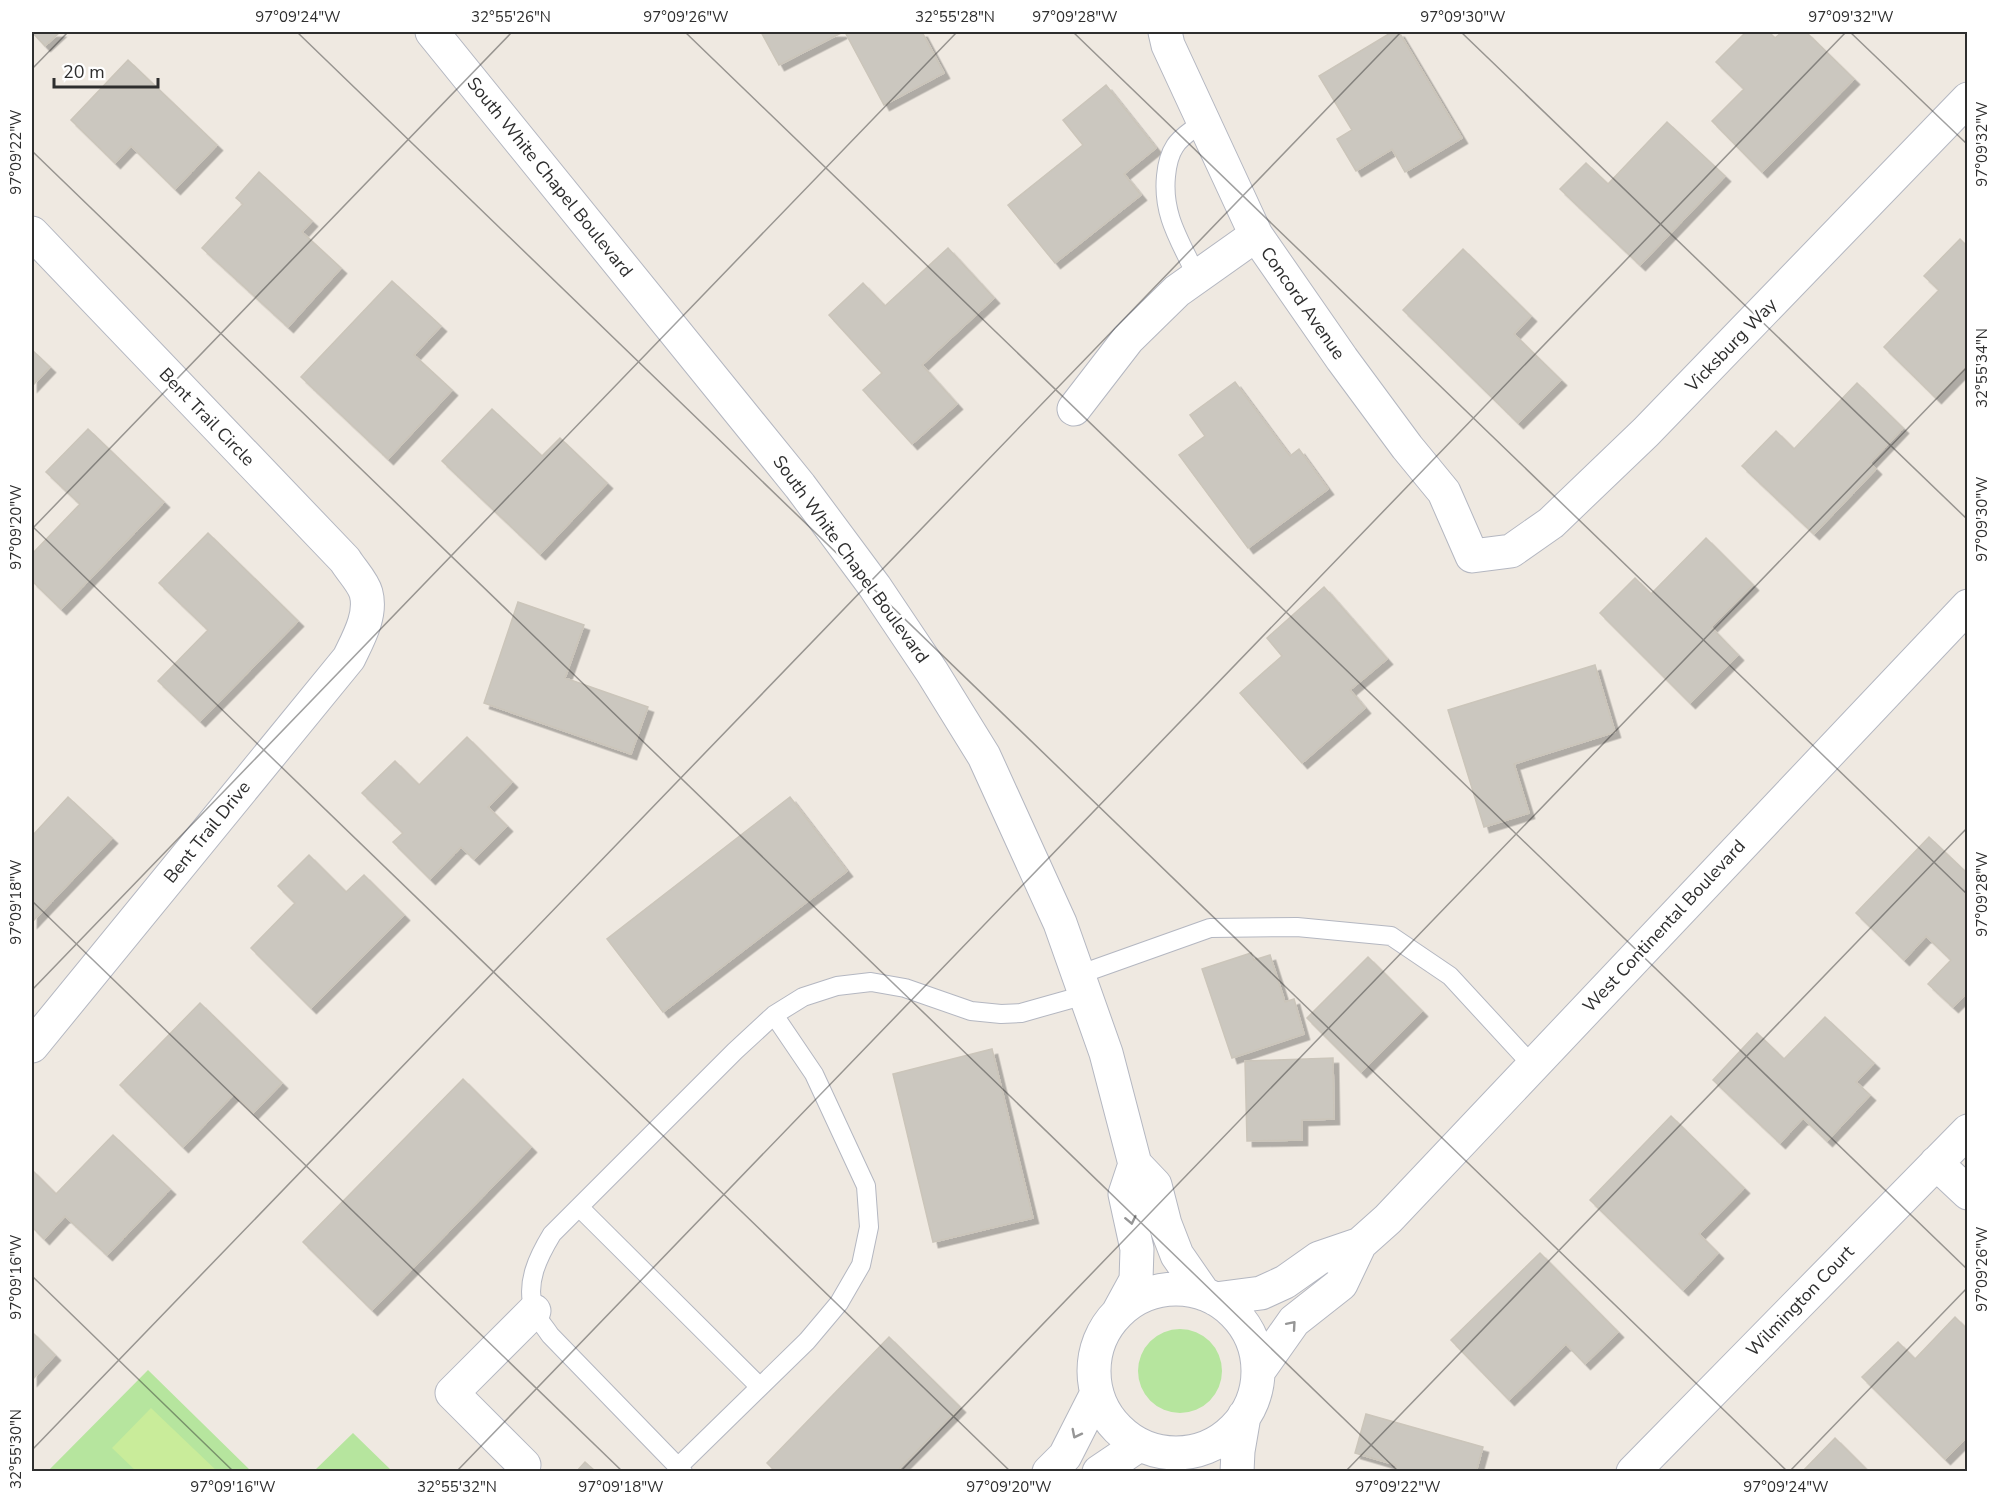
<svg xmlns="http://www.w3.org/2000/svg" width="1999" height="1503" viewBox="0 0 1999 1503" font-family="'Nunito Sans',sans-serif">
  <defs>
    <filter id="shadow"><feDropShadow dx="5.5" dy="5.5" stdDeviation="0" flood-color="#0004"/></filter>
  </defs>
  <rect width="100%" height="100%" fill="#efe9e1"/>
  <path fill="#b6e59e" d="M1138 1371a42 42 0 1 1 84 0a42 42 0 1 1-84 0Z
    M148 1370 251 1471 47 1472Z
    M353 1433 392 1471H314Z"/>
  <path fill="#c9ec9a" d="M151 1408 217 1471H136L112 1448Z"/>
  <path fill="#cbc7bf" stroke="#cbc5ba" stroke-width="1.5" filter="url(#shadow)" d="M32 32H60L45 46Z
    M761 32H843L779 65Z
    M845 32H922L944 73 884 105Z
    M1392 32H1399L1462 138 1405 172 1392 149 1356 171 1337 139 1352 130 1319 76Z
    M1746 32H1769L1775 38 1782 32H1806L1854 79 1762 172 1712 121 1744 89 1716 62Z
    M128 60 217 145 175 189 131 146 115 163 71 120Z
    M1106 85 1156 148 1124 174 1141 195 1055 263 1008 205 1083 145 1063 120Z
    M1667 122 1725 176 1640 265 1560 189 1586 163 1608 184Z
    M259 172 312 221 302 232 341 268 288 327 202 248 243 204 236 198Z
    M1960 239 1968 247V365L1936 398 1884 347 1939 290 1924 276Z
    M948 248 994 298 922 365 957 404 912 444 863 390 882 373 829 315 863 283 885 306Z
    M1463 249 1531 316 1514 334 1561 380 1518 423 1403 310Z
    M392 281 441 326 414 355 452 390 388 459 301 377Z
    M32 350 50 367 32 386Z
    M1235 382 1290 456 1299 449 1328 489 1248 548 1179 455 1205 436 1190 415Z
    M1857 383 1903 428 1870 463 1876 469 1814 534 1742 466 1776 431 1794 449Z
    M492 409 542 456 560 438 607 483 540 554 442 461Z
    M88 429 164 502 61 609 32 581V554L80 504 46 472Z
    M208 533 298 621 200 721 158 681 208 630 159 583Z
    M1706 538 1753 585 1711 627 1738 655 1690 703 1600 613 1635 578 1651 594Z
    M1324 587 1387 659 1350 690 1365 708 1302 763 1240 693 1282 656 1267 638Z
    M518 602 584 625 565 678 648 707 631 754 484 703Z
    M1595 665 1615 732 1514 764 1529 813 1484 827 1448 710Z
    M467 737 512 782 488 807 507 826 474 859 461 847 430 879 393 842 403 833 362 793 395 761 419 785Z
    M68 797 112 838 32 922V836Z
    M790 797 847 871 663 1012 607 939Z
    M1929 837 1968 874V992L1953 1007 1928 984 1951 960 1926 936 1904 960 1856 913Z
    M309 855 346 892 364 875 404 915 311 1008 251 948 295 903 278 886Z
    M1251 953 1254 960 1270 955 1285 1002 1294 999 1304 1034 1232 1058 1202 969Z
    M1368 957 1422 1011 1361 1072 1307 1018Z
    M200 1003 282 1083 253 1113 234 1094 183 1147 120 1085Z
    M1825 1017 1874 1063 1856 1082 1870 1095 1827 1141 1803 1118 1780 1143 1713 1080 1757 1033 1784 1059Z
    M992 1049 1033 1218 933 1242 893 1074Z
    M1333 1058 1334 1119 1302 1120V1140L1247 1141 1245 1061Z
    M463 1079 531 1147 372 1310 303 1242Z
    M1671 1116 1744 1188 1699 1234 1718 1253 1683 1290 1590 1200Z
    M113 1135 170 1189 107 1255 65 1216 44 1239 32 1227V1170L56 1194Z
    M1540 1253 1618 1332 1585 1364 1566 1344 1509 1400 1451 1340Z
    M1955 1317 1968 1330V1436L1945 1459 1862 1377 1898 1342 1915 1359Z
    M32 1332 55 1355 32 1380Z
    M889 1337 960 1407 896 1472H776L767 1463Z
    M1366 1414 1483 1447 1476 1472H1395L1396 1465 1355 1453Z
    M1835 1438 1869 1472H1802Z
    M585 1462 596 1472H576Z"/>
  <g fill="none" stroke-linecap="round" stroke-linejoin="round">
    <defs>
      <path id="service" d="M1197 277C1181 242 1162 216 1166 176 1167 165 1169 155 1175 146 1181 136 1195 129 1203 121
        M1078 975 1210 928 1297 927 1391 936 1450 976 1533 1066
        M579 1207 760 1387
        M678 1467 807 1341 839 1303 861 1265 869 1227 866 1186 814 1074 774 1015
        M683 1472 550 1335C545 1327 537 1319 534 1310 525 1283 538 1257 552 1234L735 1051 774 1015 803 997 837 986 871 982 905 988 971 1011 1001 1014 1021 1013 1085 995"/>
      <path id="minor" d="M1165 32 1168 45 1256 235 1342 359 1407 447 1444 492 1472 556 1511 551 1551 523 1646 432 1968 99
        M32 233 345 560C351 570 363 582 366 593 372 615 358 639 349 658L32 1046
        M1074 409 1128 339 1177 291 1256 235
        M1936 1163 1968 1193
        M524 1465 452 1393 534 1311
        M1633 1472 1968 1131"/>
      <path id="secondary" d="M432 32 800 486 875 587 932 672 984 756 1060 923 1106 1053 1135 1164 1155 1185 1165 1224 1177 1255 1204 1294
        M1094 1371a82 82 0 1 1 164 0a82 82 0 1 1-164 0Z
        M1215 1299 1261 1293 1285 1282 1319 1258 1360 1244 1388 1219 1968 606
        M1118 1313 1136 1280 1137 1249 1125 1194 1135 1164
        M1258 1372 1294 1321 1341 1284 1360 1244
        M1049 1472 1065 1456 1097 1393
        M1099 1472 1139 1445
        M1237 1472 1238 1451 1244 1416"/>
    </defs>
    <use href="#service" stroke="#b4b7c1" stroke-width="20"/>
    <use href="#minor" stroke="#b4b7c1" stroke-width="35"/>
    <use href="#secondary" stroke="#b4b7c1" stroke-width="35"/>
    <use href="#service" stroke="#fff" stroke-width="18"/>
    <use href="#minor" stroke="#fff" stroke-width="33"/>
    <use href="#secondary" stroke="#fff" stroke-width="33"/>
  </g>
  <defs><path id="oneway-chevron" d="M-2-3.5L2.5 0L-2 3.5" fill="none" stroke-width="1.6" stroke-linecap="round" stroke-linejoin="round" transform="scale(1.5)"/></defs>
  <g stroke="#969696">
    <use href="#oneway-chevron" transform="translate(1131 1220) rotate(78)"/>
    <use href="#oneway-chevron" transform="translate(1292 1325) rotate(-49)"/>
    <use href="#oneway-chevron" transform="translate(1076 1434) rotate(117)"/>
  </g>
  <path fill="none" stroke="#2e2e2e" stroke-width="1.5" stroke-opacity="0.45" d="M297 32 1788 1472M685 32 1968 1270M1073 32 1968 895M1461 32 1968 520M1850 32 1968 145M32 69 68 32M32 151 1399 1472M32 526 1011 1472M32 529 512 32M32 901 623 1472M32 990 957 32M32 1276 234 1472M32 1450 1401 32M456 1472 1846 32M900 1472 1968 366M1345 1472 1968 827M1789 1472 1968 1287"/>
  <g text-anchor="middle" stroke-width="5" stroke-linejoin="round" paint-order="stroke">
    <g font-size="18" fill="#2e2e2e" stroke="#fff">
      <text transform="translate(550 177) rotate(51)" y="6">South White Chapel Boulevard</text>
      <text transform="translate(1303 303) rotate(55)" y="6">Concord Avenue</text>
      <text transform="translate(1731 345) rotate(-46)" y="6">Vicksburg Way</text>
      <text transform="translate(207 417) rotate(46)" y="6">Bent Trail Circle</text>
      <text transform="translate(851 559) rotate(54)" y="6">South White Chapel Boulevard</text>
      <text transform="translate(207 832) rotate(-51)" y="6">Bent Trail Drive</text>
      <text transform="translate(1664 926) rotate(-47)" y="6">West Continental Boulevard</text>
      <text transform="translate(1800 1301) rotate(-46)" y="6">Wilmington Court</text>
    </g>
  </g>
  <rect width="1999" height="1503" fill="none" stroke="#ffffff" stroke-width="66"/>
  <path d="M54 78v9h104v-9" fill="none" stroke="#2e2e2e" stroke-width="3"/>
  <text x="63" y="78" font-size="18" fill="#2e2e2e" stroke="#ffffff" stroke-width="4.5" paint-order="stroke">20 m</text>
  <rect x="33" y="33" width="1933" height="1437" fill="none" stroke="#2e2e2e" stroke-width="2"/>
  <g font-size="15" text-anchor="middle" fill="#2e2e2e">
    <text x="298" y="22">97°09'24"W</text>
    <text x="511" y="22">32°55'26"N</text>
    <text x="686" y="22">97°09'26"W</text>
    <text x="955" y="22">32°55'28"N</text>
    <text x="1075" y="22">97°09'28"W</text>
    <text x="1463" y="22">97°09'30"W</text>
    <text x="1851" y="22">97°09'32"W</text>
    <text transform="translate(1982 144) rotate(-90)" y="5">97°09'32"W</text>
    <text transform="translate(16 152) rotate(-90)" y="5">97°09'22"W</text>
    <text transform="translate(1982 368) rotate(-90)" y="5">32°55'34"N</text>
    <text transform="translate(1982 519) rotate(-90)" y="5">97°09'30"W</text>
    <text transform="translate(16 527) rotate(-90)" y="5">97°09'20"W</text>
    <text transform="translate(1982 894) rotate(-90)" y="5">97°09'28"W</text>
    <text transform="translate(16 902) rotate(-90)" y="5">97°09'18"W</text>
    <text transform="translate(1982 1269) rotate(-90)" y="5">97°09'26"W</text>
    <text transform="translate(16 1277) rotate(-90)" y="5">97°09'16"W</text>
    <text transform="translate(16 1449) rotate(-90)" y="5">32°55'30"N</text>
    <text x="233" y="1492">97°09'16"W</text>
    <text x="457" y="1492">32°55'32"N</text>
    <text x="621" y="1492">97°09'18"W</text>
    <text x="1009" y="1492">97°09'20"W</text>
    <text x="1398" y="1492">97°09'22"W</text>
    <text x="1786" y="1492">97°09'24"W</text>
  </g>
</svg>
